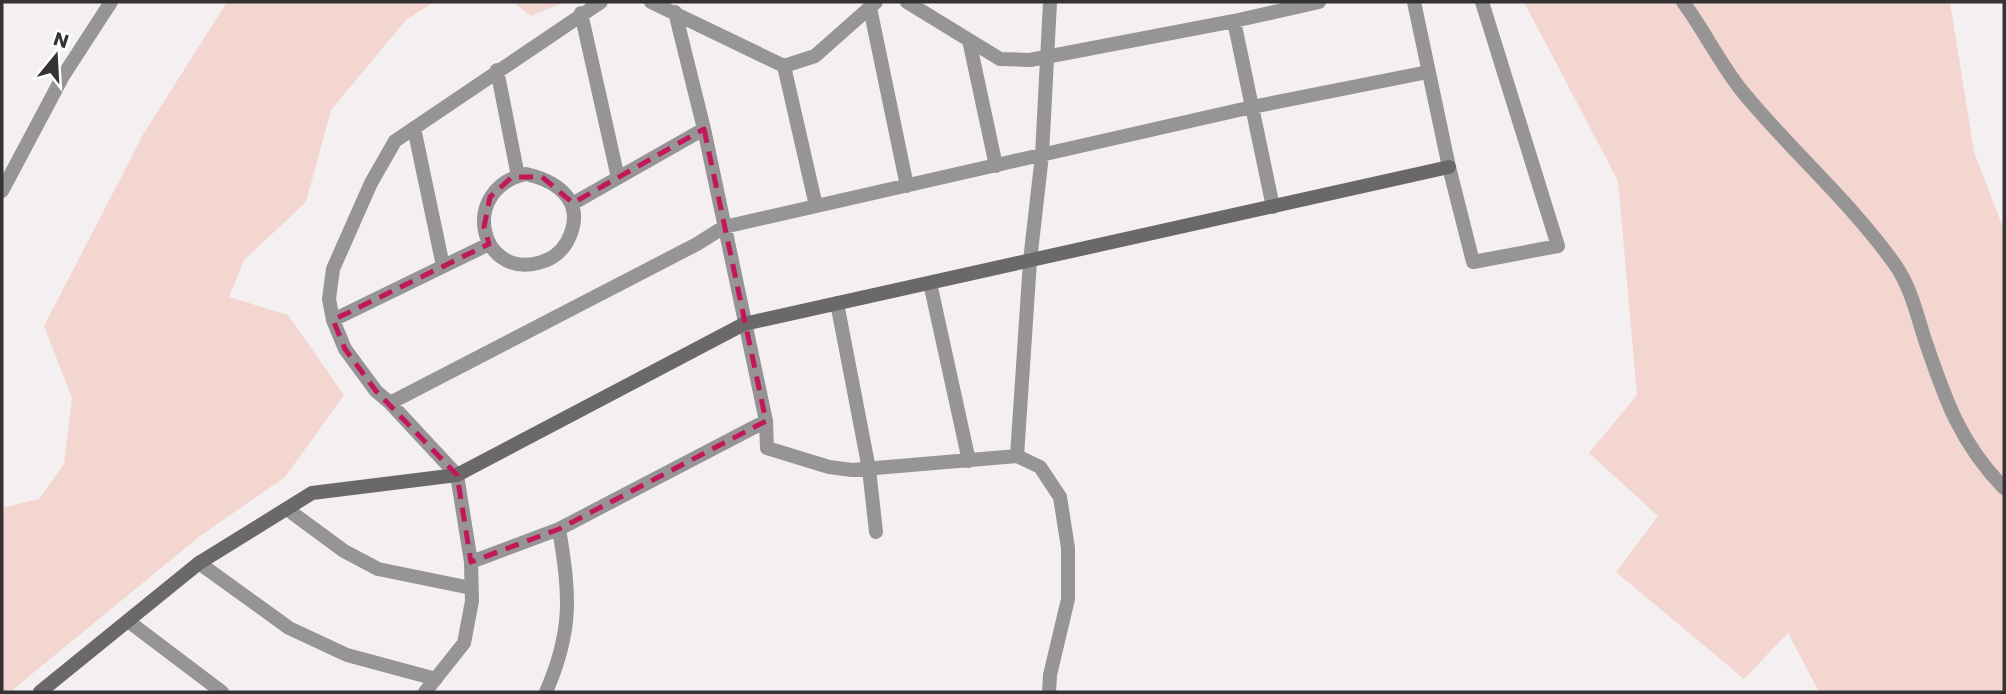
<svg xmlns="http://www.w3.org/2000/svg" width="2006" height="694" viewBox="0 0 2006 694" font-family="Poppins,sans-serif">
  <rect width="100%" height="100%" fill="#f4f0f2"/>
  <path fill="#f2d6cf" d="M434 2 406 20 331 110 306 202 244 260 229 297 288 315 344 395 285 477 200 536 10 692H2V508L39 499 64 464 72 398 44 326 144 133 227 2Z
    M513 2H565L531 16Z
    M1524 2H1950L1974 152 2004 230V692H1819L1788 633 1744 679 1616 572 1658 516 1589 453 1637 395 1618 181Z"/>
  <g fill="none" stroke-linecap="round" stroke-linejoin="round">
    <path stroke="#969494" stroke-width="14" d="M651 2 784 66 815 56 876 2
      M907 2 1000 59 1030 60 1234 21 1319 2
      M1414 2 1449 167 1473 262 1558 246 1482 2
      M1683 2C1704 30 1720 64 1742 91 1791 151 1851 202 1896 266 1911 288 1917 315 1925 340 1945 399 1960 443 2004 488
      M870 8 907 186
      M675 12 704 129 766 421 767 448 829 467 852 470 1017 456 1030 261 1042 155 1050 2
      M581 13 618 178
      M1234 21 1273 207
      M969 40 996 166
      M784 66 816 206
      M497 70 518 176
      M414 128 443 266
      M526 174C561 182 587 204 567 242 560 254 551 260 538 263 479 278 459 189 526 174Z
      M2 191 63 76 111 2
      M572 204 704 129
      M930 283 969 461
      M837 303 869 469 876 532
      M333 320 489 244
      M390 403 697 244 724 227 1252 107 1428 72
      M1017 456 1040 467 1060 497 1068 548V599L1050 675 1049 692
      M287 509 344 551 378 569 471 588
      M471 562 559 529 766 421
      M199 563 289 628 347 655 436 679
      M128 621 222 692
      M425 692 464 643 472 601 471 562 457 475 390 403 376 391 345 349 333 320 329 299 333 269 371 183 395 141 601 2
      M546 692C573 630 570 595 559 529"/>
    <path stroke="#6b6869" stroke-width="14" d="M40 692 199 563 312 493 457 475 744 324 1449 167"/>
  </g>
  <path fill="none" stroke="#c2185b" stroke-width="5" stroke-dasharray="14 9" stroke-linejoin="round" d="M704 129 766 421 559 529 471 562 457 475 376 391 345 349 333 320 489 244 484 227 490 197 512 177H542L573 203Z"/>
  <rect width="2006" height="694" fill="none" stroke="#343232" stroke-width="7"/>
  <g transform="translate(56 56) rotate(18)" stroke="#ffffff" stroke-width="5" paint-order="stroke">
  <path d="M0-5L12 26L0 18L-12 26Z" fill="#343232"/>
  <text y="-10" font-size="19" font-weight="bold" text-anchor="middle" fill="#343232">N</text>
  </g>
</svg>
